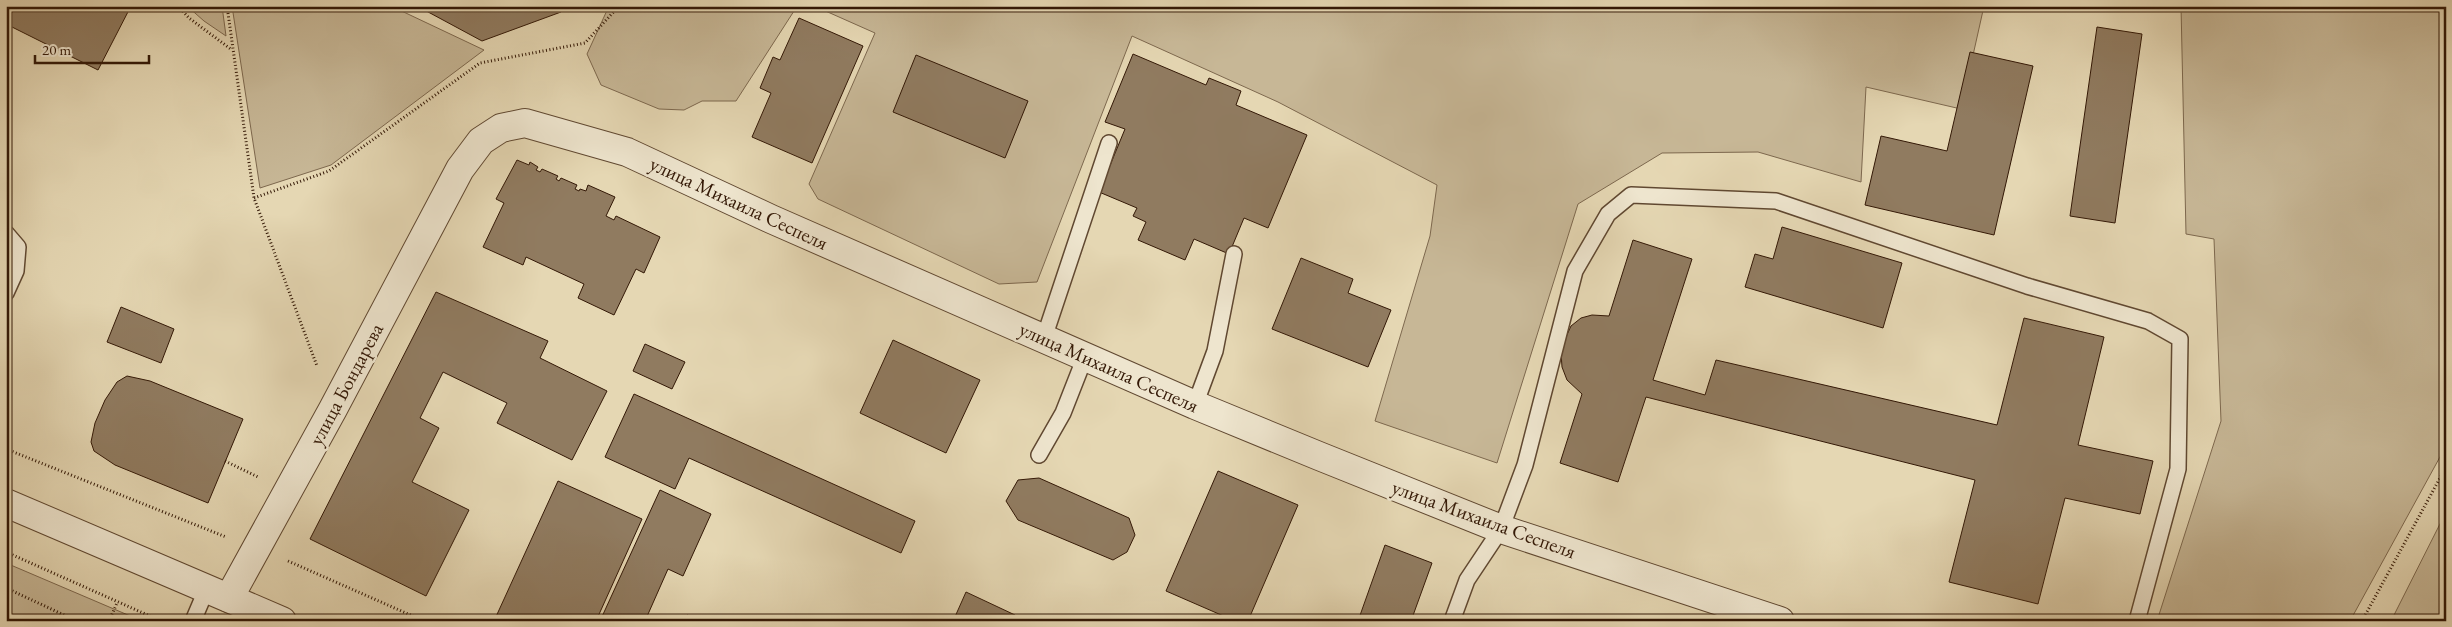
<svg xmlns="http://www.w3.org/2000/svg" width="2452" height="627" viewBox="0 0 2452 627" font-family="'EB Garamond',serif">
  <rect width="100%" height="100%" fill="#e5d7b3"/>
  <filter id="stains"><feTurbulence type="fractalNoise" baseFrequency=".004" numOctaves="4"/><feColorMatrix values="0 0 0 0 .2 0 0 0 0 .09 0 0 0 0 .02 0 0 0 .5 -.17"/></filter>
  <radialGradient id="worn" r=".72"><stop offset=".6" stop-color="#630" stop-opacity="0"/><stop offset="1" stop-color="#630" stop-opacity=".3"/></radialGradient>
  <path fill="#c7b796" stroke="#7d684e" d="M187 6H222L226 36 204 21Z
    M232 6H391L484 50 331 165 260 188Z
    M609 6H1984L1961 109 1866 87 1861 182 1758 152 1662 153 1578 204 1497 463 1375 421 1430 236 1437 185 1278 102 1132 36 1037 282 999 284 818 199 809 184 875 33 821 9 794 11 736 101H702L684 110 659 109 601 85 587 54Z
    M2181 6H2446V446L2350 621H2157L2221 421 2214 239 2186 234Z
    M2446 512V621H2391Z
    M6 563 142 621H6Z"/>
  <path fill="#907b60" stroke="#331806" d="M6 6H131L98 70 6 24Z
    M417 6H559L561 12 482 41Z
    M799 18 863 46 812 163 752 137 771 93 760 88 773 57 780 60Z
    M2097 27 2142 34 2115 223 2070 216Z
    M1970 52 2033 66 1994 235 1865 205 1881 136 1947 151Z
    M1133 54 1206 85 1209 78 1241 91 1236 105 1307 135 1268 228 1244 218 1229 254 1194 239 1185 260 1138 240 1146 222 1133 216 1137 208 1099 192 1125 129 1105 122Z
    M916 55 1028 101 1005 158 893 112Z
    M517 160 529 165 530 162 538 167 536 170 540 172 542 169 558 176 556 179 559 181 561 178 577 185 575 189 579 191 580 189 586 191 588 185 615 197 606 216 614 220 616 216 660 237 644 273 636 269 614 315 578 298 584 284 526 257 523 265 483 247 504 203 496 199Z
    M1782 227 1902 263 1883 328 1745 287 1755 254 1773 259Z
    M1633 240 1692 259 1653 380 1705 395 1716 360 1997 425 2024 318 2104 337 2078 445 2153 461 2140 514 2065 498 2038 604 1949 582 1975 480 1646 397 1618 482 1560 463 1582 394 1567 380 1562 367 1561 353 1565 339 1571 326 1581 318 1592 315 1609 316Z
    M1301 258 1353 279 1348 293 1391 310 1368 367 1272 329Z
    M436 292 548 341 540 358 607 391 572 460 497 423 507 403 443 372 420 418 439 428 412 482 469 510 426 596 310 539Z
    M121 307 174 329 161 363 107 342Z
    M893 340 980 380 946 453 860 413Z
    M645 344 685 362 672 389 633 371Z
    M127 376 150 381 243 419 208 503 115 465 94 451 91 442 95 423 105 400 117 382Z
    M634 394 915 521 901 553 689 458 675 489 605 457Z
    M1218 471 1298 505 1248 621H1235L1166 591Z
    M1039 478 1129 518 1135 535 1127 552 1113 560 1018 520 1006 501 1018 480Z
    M558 481 642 519 596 621H494Z
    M660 490 711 514 683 576 668 569 645 621H600Z
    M1385 545 1432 563 1411 621H1358Z
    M966 592 1015 615 1012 621H959L954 619Z
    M687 615 701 621H684Z"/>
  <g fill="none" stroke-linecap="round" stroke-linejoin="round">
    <defs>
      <path id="service" d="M6 233 18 247 16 271 6 293
        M1044 338 1109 143
        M1195 405 1215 351 1234 254
        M1039 455 1063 413 1085 357
        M193 621 207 588
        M1452 621 1467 580 1501 529 1525 465 1575 271 1608 214 1631 195 1776 201 2027 286 2148 321 2180 339 2178 469 2137 621"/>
      <path id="minor" d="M229 598 333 409 460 169 481 141 501 128 525 123 627 152 771 219 1195 405 1319 456 1501 529 1780 621"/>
      <path id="tertiary" d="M6 503 282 621"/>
    </defs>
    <use href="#service" stroke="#604831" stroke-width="18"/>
    <use href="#minor" stroke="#604831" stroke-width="30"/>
    <use href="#tertiary" stroke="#604831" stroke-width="30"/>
    <path stroke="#331806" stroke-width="3" stroke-dasharray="1 2.5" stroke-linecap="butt" d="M178 6 189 18 232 50
      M227 6 254 198 317 366
      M254 198 329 171 480 63 585 43 619 6
      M6 449 226 537
      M225 461 258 477
      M6 552 161 621
      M288 561 424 621
      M6 588 77 621
      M109 621 117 603
      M2362 621 2446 467"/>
    <use href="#service" stroke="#eee5ce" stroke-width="15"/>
    <use href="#minor" stroke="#eee5ce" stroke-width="28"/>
    <use href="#tertiary" stroke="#eee5ce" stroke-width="28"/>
  </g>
  <g text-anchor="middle" stroke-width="5" stroke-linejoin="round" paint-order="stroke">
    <g font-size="20" fill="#331806" stroke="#eee5ce">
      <text transform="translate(739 203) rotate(25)" y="7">улица Михаила Сеспеля</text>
      <text transform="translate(1109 367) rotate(24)" y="7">улица Михаила Сеспеля</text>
      <text transform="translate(346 384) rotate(-62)" y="7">улица Бондарева</text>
      <text transform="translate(1484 519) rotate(20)" y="7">улица Михаила Сеспеля</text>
    </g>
  </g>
  <rect width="2452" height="627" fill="none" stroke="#e5d7b3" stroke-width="25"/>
  <rect x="8" y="8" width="2437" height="612" fill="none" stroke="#331806" stroke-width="2.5"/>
  <rect x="12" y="12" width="2427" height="602" fill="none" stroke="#331806"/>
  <path d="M35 55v8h114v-8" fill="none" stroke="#331806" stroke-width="2.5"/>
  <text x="42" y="55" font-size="15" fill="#331806" stroke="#eee5ce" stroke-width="4" paint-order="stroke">20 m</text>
  <rect width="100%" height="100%" filter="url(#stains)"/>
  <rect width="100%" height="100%" fill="url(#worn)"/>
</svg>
